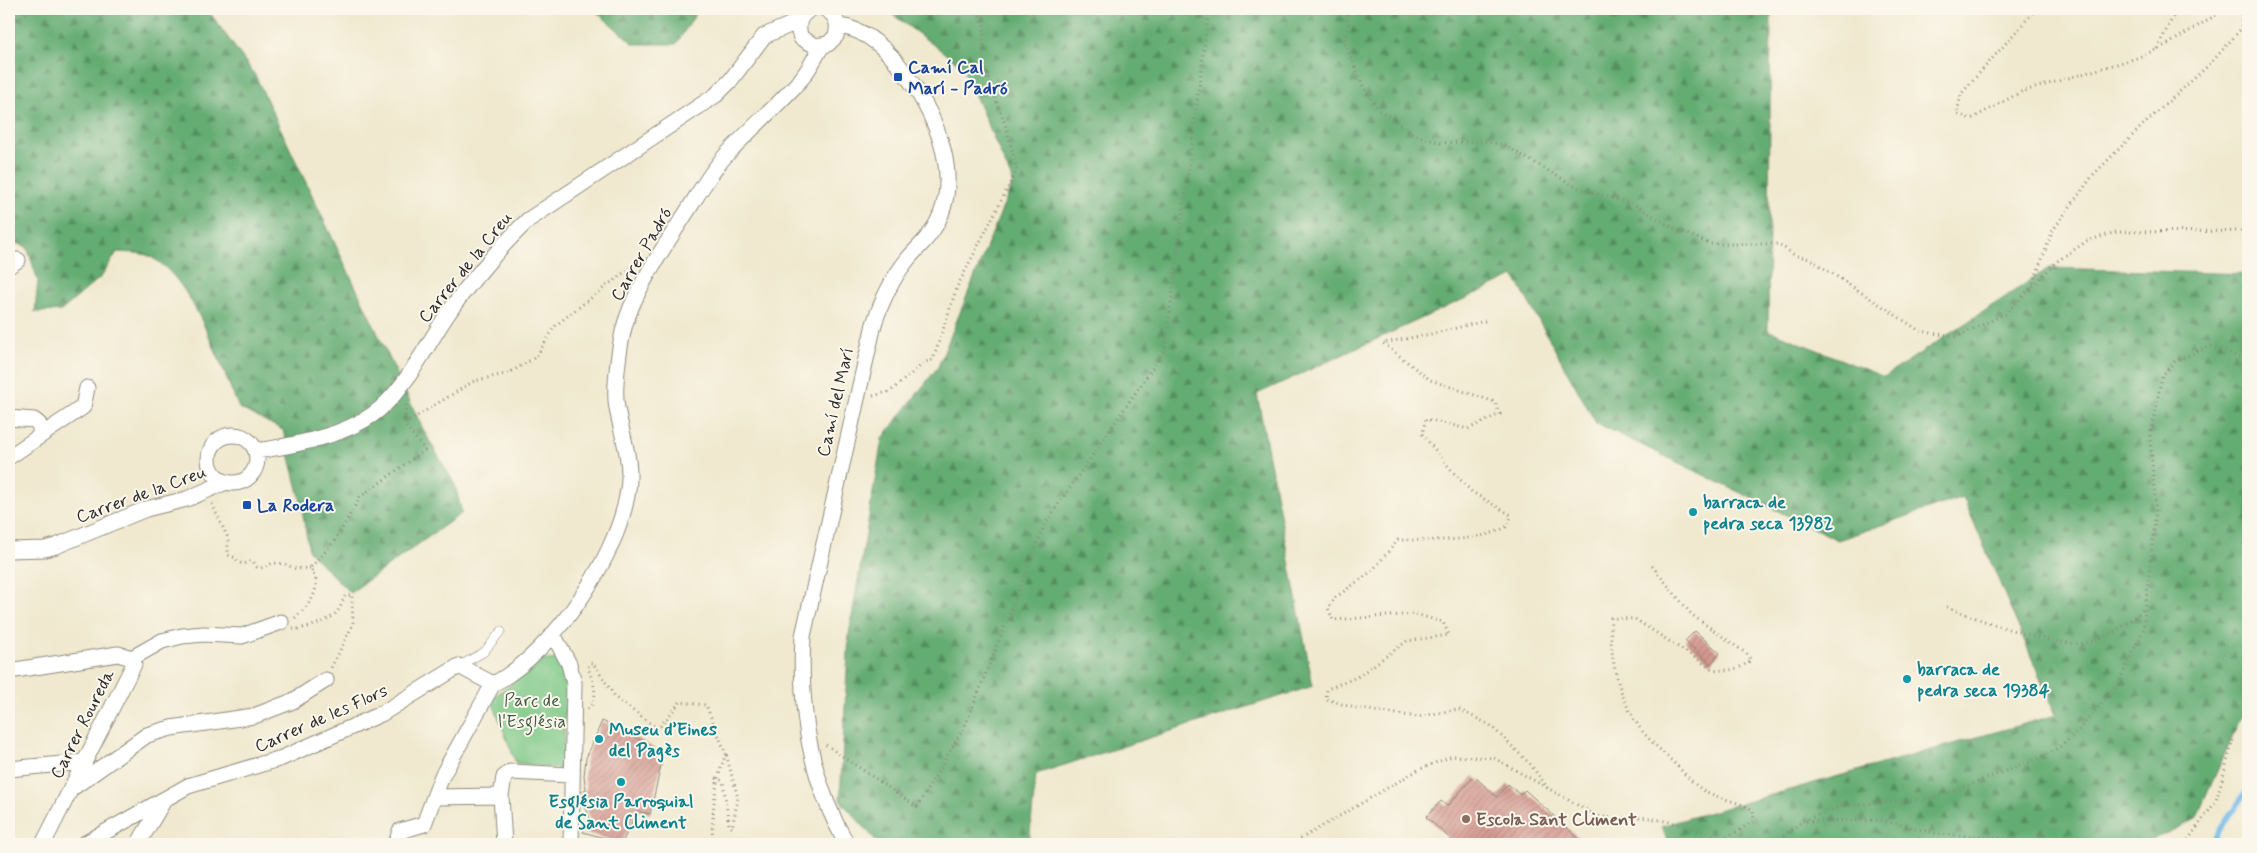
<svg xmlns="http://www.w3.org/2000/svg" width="2257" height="853" viewBox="0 0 2257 853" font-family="Mynerve,sans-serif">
  <defs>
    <pattern id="forest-firs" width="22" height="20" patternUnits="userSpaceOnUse" patternTransform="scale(1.25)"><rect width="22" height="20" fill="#64ac72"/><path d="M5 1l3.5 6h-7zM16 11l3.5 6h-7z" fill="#538c5e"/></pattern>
    <pattern id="building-hatch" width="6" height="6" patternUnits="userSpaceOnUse" patternTransform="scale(1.25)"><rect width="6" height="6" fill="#d4978d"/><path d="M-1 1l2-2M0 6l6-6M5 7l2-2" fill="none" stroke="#ac7b73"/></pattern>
  </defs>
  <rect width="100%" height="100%" fill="#fbf7ec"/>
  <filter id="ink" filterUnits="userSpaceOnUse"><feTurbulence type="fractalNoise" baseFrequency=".02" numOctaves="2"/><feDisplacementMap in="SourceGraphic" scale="10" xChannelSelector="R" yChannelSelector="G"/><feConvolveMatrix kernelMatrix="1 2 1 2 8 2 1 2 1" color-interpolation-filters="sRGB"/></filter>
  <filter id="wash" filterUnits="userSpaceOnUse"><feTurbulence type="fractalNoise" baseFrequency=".0096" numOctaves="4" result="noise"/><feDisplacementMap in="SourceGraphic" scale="20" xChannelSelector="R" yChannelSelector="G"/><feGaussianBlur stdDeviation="1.12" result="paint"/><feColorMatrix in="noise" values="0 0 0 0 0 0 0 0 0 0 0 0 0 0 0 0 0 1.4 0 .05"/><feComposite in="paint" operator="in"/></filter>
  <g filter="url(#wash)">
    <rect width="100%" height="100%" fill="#f0e9cf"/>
    <path fill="#7bc785" stroke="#537958" d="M556 659 562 666 566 682 563 765 560 769 516 763 494 706 490 703 495 696 541 661Z"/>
    <path fill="url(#forest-firs)" stroke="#486c4e" d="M9 9H207L255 75 425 433 455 485 462 513 350 593 309 551 300 497 283 430 239 408C220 365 193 279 151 257 143 252 127 253 117 252L102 276 61 311 35 312 38 281 27 247 9 241Z
      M593 9H699L676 44H634Z
      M885 9H1771L1768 330 1884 377 2049 268 2248 274V701L2196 819 2144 844H1669L1661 826 2056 715 1963 497 1838 540 1596 423 1514 276 1257 394 1313 686 1036 774 1029 844H879L840 800 849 634 882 439 938 367 1013 182 962 66Z"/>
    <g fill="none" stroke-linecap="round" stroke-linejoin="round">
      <path stroke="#72b8e9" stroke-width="5" d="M2210 844 2248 789"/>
    </g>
    <g id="blocks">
      <path fill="url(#building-hatch)" d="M1695 631 1720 653 1711 664 1685 641Z
        M602 721 625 731 660 752 657 757 662 761 650 814 637 811 622 843 583 832 590 820 587 810 581 804V792L586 789 584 776 586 758Z
        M1474 776 1497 797 1508 784 1520 795 1525 790 1585 844H1456L1426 817 1441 801 1447 806Z"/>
    </g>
  </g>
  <g filter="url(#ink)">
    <use href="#blocks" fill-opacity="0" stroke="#8e8a7d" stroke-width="1"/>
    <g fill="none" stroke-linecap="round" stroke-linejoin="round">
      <defs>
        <path id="lane" d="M459 666 484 652 501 631"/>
        <path id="street" d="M811 9C799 15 796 25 801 38L816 46 828 44 836 36C839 24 837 15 825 9
          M838 26C866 28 891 53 907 76 938 119 965 182 932 231 925 242 915 250 907 260 891 280 882 300 874 324L803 636C799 708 810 781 847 844
          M9 266 18 260
          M9 418 34 420 39 424 41 435
          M209 459a24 24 0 1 1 48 0a24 24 0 1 1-48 0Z
          M256 451C292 446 342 436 372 415 403 394 426 346 447 315 467 285 502 245 528 220L716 95 730 81 764 36 799 21
          M9 457 83 407 87 388
          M9 550 45 549 56 546 146 509 187 499 226 482
          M554 636 569 664 574 683 571 844
          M132 658 162 641 182 636 204 634 242 636 281 622
          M9 671 118 654 132 658 134 664 43 844
          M493 684C554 653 626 547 629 479 630 455 621 432 617 408 613 389 620 337 627 318 639 283 668 241 688 210 700 191 712 170 727 154 751 128 779 105 802 78 810 68 815 57 822 46
          M9 769 83 762
          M71 789 147 735 171 728 254 716 293 701 326 680
          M434 797 501 796
          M84 844 188 786 282 758 381 714 459 666 493 684
          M138 844 163 802
          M396 844 400 831 424 824 442 776 493 684
          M504 844 501 796 504 777 510 772 571 775"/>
      </defs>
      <use href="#lane" stroke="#8e8a7d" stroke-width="9"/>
      <use href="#street" stroke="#8e8a7d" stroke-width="17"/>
      <path stroke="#8e8a7d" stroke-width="3" stroke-dasharray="1 4" stroke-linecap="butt" d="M1346 9 1348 26 1345 44 1364 88 1378 109 1413 134 1441 143 1483 141 1504 145 1578 188 1635 205 1673 228 1710 244H1779L1794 255 1810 259 1920 331 1956 337 2005 314 2056 262 2087 241 2116 232 2248 231
        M2036 9 1961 94 1957 114 1971 119 2021 92 2137 58 2168 44 2226 9
        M9 25 33 9
        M2157 49 2177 9
        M2033 283 2053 230 2093 175 2143 125 2210 64 2241 29 2242 10 2235 9
        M1485 321 1431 334 1383 343 1430 380 1495 402 1500 414 1468 429 1426 419 1422 434 1453 472 1472 492 1511 515 1509 525C1483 543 1430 540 1398 540L1372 571 1336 597 1328 608 1333 620 1415 614 1443 622 1449 635 1407 641 1357 677 1327 689 1326 699 1354 708 1418 717 1458 709 1490 725 1530 764 1548 788
        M873 396 891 391 925 362 933 360 957 287 1017 170 1007 130 983 64 984 25 976 9
        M406 405 404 424 474 381 509 373 536 357 556 325 635 264
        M212 504 228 538V555L236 558 238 562 243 564 253 561 257 567 261 568 273 563 285 564 296 569 310 568
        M1652 566 1692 615 1747 654 1751 660C1739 670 1728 672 1712 669L1635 619 1611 618C1609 653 1617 695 1638 725 1647 739 1660 749 1672 761 1681 769 1690 781 1700 788 1716 799 1736 800 1753 810L1754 820 1737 832 1722 838
        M1947 607C1976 619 2057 648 2085 643 2109 638 2127 625 2144 609
        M295 618C309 605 325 588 310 568L335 541 360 497 425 450 404 424
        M293 629C306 629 329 622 338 611 341 607 343 600 345 596L352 595 353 624 331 668
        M588 709C601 697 592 681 588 667L590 663H593L616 698 658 729 680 702 706 705 726 754C713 786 713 811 712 844
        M826 745 917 807 965 726 1045 524 1165 350 1209 9
        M716 778 723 781 729 825 732 828 738 798 726 754
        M1806 821 1882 820 1938 834 1992 837 2010 839 2022 844
        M696 844H698
        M1292 844 1418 770 1452 756 1494 758 1597 816C1616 820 1635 815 1655 819 1683 824 1711 834 1738 844
        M1765 844 1780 838 1803 821 1840 806 1925 799 1954 791 2042 757 2061 746 2078 731 2118 684 2143 630 2156 510 2150 439 2162 376 2175 361 2211 346 2248 361
        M2185 844 2216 801 2233 740"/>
      <use href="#lane" stroke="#fff" stroke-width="8"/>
      <use href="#street" stroke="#fff" stroke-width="15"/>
    </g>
  </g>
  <g fill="#1a4fb4" stroke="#fbf7ec" stroke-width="2">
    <rect x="893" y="72" width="10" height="10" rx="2.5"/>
    <rect x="242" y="500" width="10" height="10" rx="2.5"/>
  </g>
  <g fill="#0f9aa8" stroke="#fbf7ec" stroke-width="2">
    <circle cx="1693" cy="512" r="5"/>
    <circle cx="1907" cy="679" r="5"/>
    <circle cx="599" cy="739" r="5"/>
    <circle cx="621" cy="782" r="5"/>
  </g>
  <circle fill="#8d6e63" stroke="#fbf7ec" stroke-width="2" cx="1466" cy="819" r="5"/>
  <g text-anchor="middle" stroke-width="4" stroke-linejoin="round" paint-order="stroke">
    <g font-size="18" font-weight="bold" fill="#164399" stroke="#fbf7ec" text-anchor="start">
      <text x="908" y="73">Camí Cal<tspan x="908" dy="21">Marí - Padró</tspan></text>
      <text x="257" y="511">La Rodera</text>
    </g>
    <g font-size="18" fill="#2b2b2b" stroke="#fbf7ec">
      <text transform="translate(641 254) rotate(-60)" y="6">Carrer Padró</text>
      <text transform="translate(465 267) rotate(-51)" y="6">Carrer de la Creu</text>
      <text transform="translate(835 402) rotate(-77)" y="6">Camí del Marí</text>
      <text transform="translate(141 494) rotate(-20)" y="6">Carrer de la Creu</text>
      <text transform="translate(321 718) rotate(-24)" y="6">Carrer de les Flors</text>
      <text transform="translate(82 724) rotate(-63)" y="6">Carrer Roureda</text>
    </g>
    <g font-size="18" font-weight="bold" fill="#0d838f" stroke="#fbf7ec" text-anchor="start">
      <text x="1703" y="508">barraca de<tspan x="1703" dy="21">pedra seca 13982</tspan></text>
      <text x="1917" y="675">barraca de<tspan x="1917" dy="21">pedra seca 19384</tspan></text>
      <text x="609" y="735">Museu d’Eines<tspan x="609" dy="21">del Pagès</tspan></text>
      <text x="621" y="807" text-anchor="middle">Església Parroquial<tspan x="621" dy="21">de Sant Climent</tspan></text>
    </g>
    <g font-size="18" fill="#435a46" stroke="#fbf7ec">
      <text x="532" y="706">Parc de<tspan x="532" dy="21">l'Església</tspan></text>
    </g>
    <g font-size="18" font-weight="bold" fill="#785e54" stroke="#fbf7ec" text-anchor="start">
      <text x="1476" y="825">Escola Sant Climent</text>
    </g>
  </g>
  <rect width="2257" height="853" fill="none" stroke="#fbf7ec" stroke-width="30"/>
</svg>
